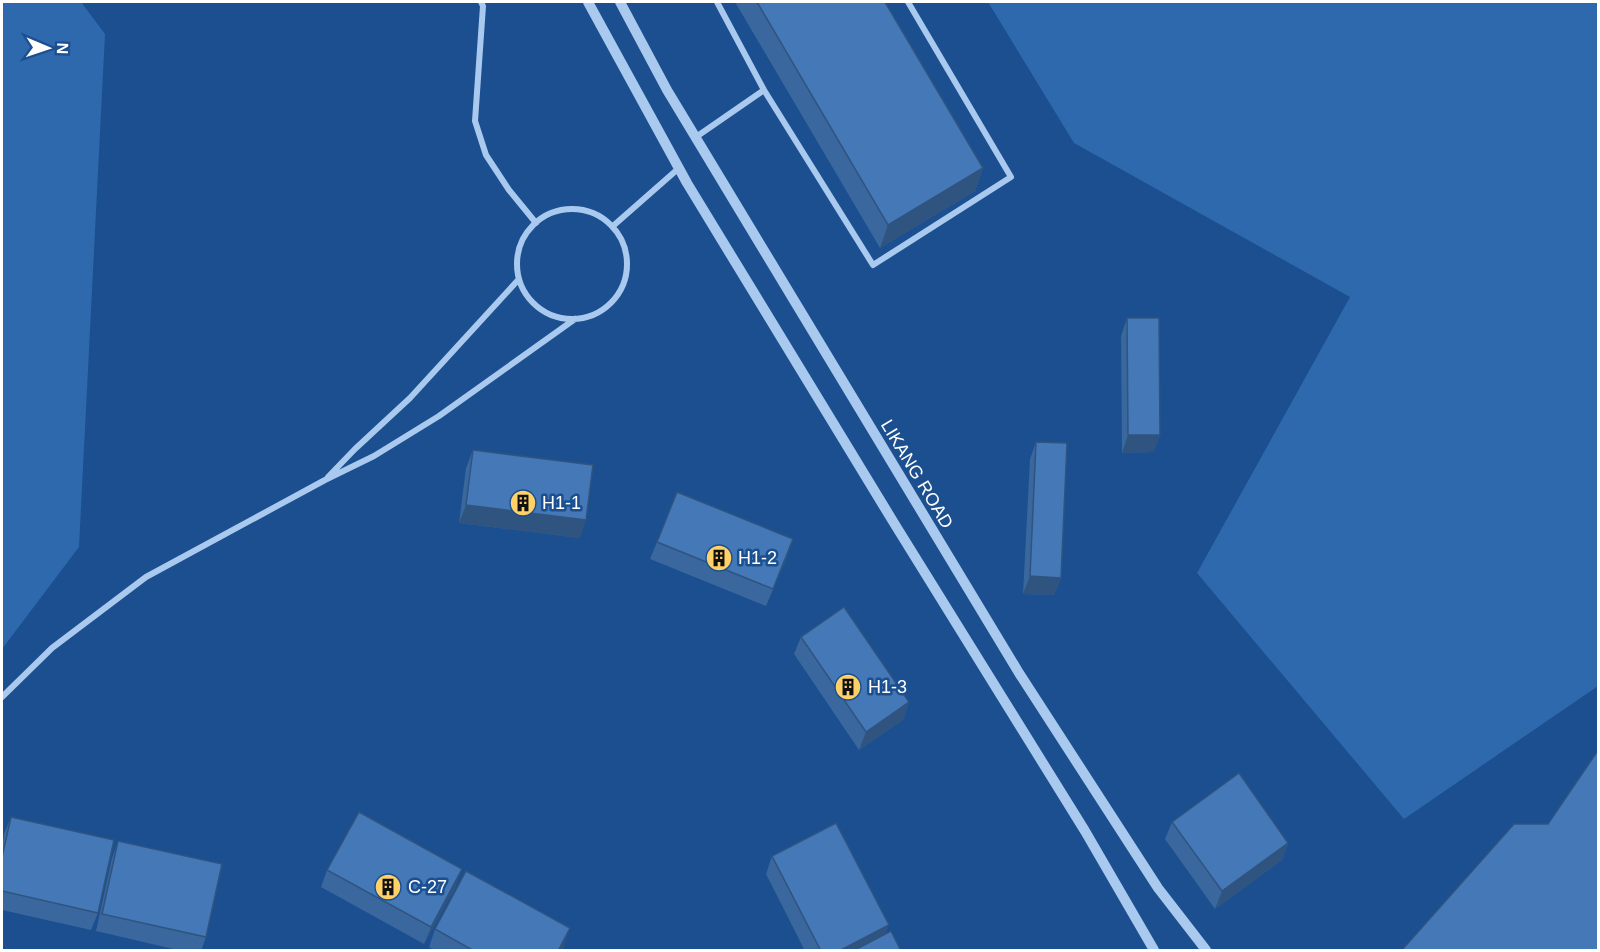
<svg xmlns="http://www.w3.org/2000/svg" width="1600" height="952" viewBox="0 0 1600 952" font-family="Arial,sans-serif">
  <rect width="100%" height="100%" fill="#1b4f8f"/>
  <path fill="#2e69ad" d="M2 2H81L105 34 79 547 2 649Z
    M988 2H1598V686L1404 819 1197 573 1350 297 1074 143Z"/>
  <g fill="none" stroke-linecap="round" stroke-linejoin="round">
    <path stroke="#a9c9ee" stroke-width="6" d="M481 2 483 6 475 121 486 155 509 190 536 223
      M717 2 764 90 873 265 1011 177 908 2
      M696 137 764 90
      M517 264a55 55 0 1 1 110 0a55 55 0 1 1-110 0Z
      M613 226 679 168
      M328 477 355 449 410 398 519 279
      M2 697 52 648 146 577 325 480 374 456 439 416 575 319"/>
    <path stroke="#a9c9ee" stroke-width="10" d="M588 2 687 183 894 523 1085 831 1154 950
      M620 2 667 90 1019 673 1158 888 1206 950"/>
  </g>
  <path fill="#3a679d" d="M735 2H885L983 168 975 191 880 248Z
    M1127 318 1160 435 1153 452 1122 453 1121 336Z
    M1036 442 1061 578 1054 595 1023 594 1030 459Z
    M473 450 580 538 459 523 466 468Z
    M657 542 787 557 766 606 650 559Z
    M801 637 909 702 903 720 859 750 794 654Z
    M11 817 98 913 91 930 2 910V847L4 834Z
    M1172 822 1288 843 1282 860 1215 909 1165 839Z
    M118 841 206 937 201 951H182L96 931 112 858Z
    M772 856 889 925 885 934 901 951H805L766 874Z
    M327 870 456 886 424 944 321 887Z
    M435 929 564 946 561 951H435L429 947Z"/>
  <path fill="#305480" d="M983 168 975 191 880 248 888 225Z
    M1128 435H1160L1153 452 1122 453Z
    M466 505 586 520 580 538 459 523Z
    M793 539 787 557 766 606 773 589Z
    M1030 576 1061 578 1054 595 1023 594Z
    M909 702 903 720 859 750 866 732Z
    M1288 843 1282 860 1215 909 1222 891Z
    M462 869 456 886 424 944 431 927Z
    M889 925 882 942 866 951H839Z
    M570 928 564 946 561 951H558Z"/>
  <path fill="#4478b7" stroke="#305480" stroke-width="1.5" d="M757 2H885L983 168 888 225Z
    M1127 318H1159L1160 435H1128Z
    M1036 442 1067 443 1061 578 1030 576Z
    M473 450 593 465 586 520 466 505Z
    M677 492 793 539 773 589 657 542Z
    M844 607 909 702 866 732 801 637Z
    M1599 749V951H1401L1514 824H1548Z
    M1239 773 1288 843 1222 891 1172 822Z
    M359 812 462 869 431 927 327 870Z
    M11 817 114 840 98 913 2 891V857Z
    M836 823 889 925 839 951H821L772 856Z
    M118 841 222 864 206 937 102 914Z
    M466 871 570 928 558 951H474L435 929Z
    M891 931 901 951H853Z"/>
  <defs>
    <symbol id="building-disc" viewBox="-11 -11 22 22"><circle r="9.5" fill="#ffd166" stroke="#1b4f8f"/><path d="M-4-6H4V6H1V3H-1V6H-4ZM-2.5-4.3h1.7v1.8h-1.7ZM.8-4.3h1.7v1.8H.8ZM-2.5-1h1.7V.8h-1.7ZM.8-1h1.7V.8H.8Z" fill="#111"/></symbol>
  </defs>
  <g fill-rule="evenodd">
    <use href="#building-disc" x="508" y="488" width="30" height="30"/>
    <use href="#building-disc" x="704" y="543" width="30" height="30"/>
    <use href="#building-disc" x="833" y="672" width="30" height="30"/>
    <use href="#building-disc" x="373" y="872" width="30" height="30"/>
  </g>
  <g text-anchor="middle" stroke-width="5" stroke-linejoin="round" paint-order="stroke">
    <g font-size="18" fill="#fff" stroke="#1b4f8f">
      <text transform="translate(917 474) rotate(59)" y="6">LIKANG ROAD</text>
    </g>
    <g font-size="18" fill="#fff" stroke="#1b4f8f" text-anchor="start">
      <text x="542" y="509">H1-1</text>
      <text x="738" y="564">H1-2</text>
      <text x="868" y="693">H1-3</text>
      <text x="408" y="893">C-27</text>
    </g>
  </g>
  <rect width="1600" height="952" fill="none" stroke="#ffffff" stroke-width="6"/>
  <g transform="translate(48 48) rotate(92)" stroke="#1b4f8f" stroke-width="4.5" paint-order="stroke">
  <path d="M0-4.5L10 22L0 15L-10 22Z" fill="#ffffff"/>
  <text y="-9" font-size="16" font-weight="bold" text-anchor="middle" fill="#ffffff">N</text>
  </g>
</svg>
